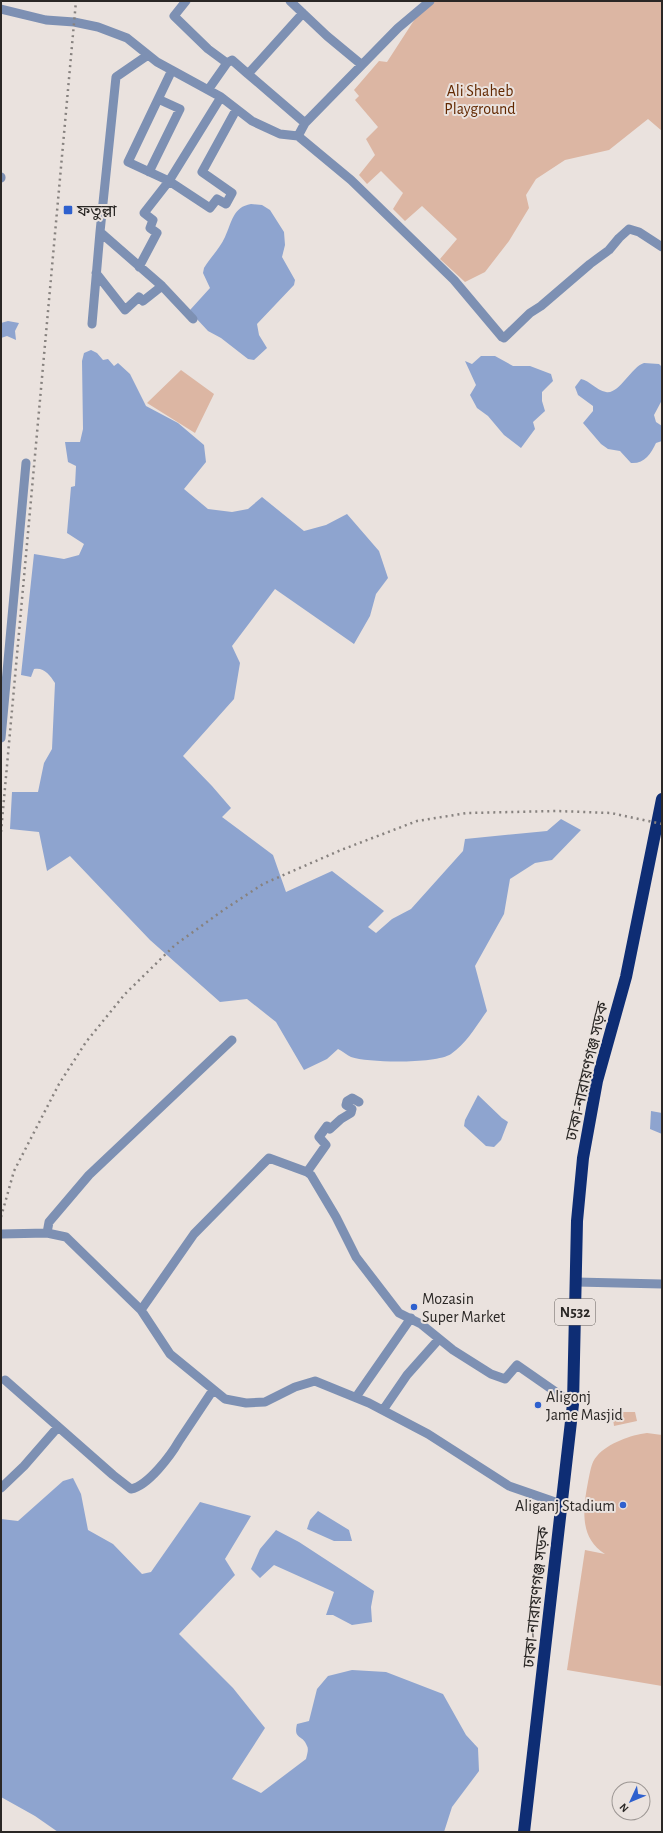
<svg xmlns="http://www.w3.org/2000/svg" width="663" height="1833" viewBox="0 0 663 1833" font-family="'Alegreya Sans','Noto Sans Bengali',sans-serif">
  <rect width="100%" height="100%" fill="#eae2de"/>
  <path fill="#dcb6a3" d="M432 1H662V131L648 119 609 150 565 160 536 179 526 195 529 208 509 241 485 272 465 282 440 259 457 239 422 206 405 221 393 209 403 193 381 171 367 184 359 175 375 155 366 139 378 127 355 100 359 96 354 90 379 61 387 62 422 8Z
    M181 370 214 394 195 433 147 403Z
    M612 1412H635L637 1421 614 1426Z
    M647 1433 662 1435V1686L567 1670 585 1550 605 1554C579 1538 583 1508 588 1482 590 1473 591 1462 597 1456 608 1443 631 1435 647 1433Z"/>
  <path fill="#8ea4cf" d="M251 204 262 205 270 210 284 232 285 245 282 257 295 280 294 285 257 324 259 335 267 348 254 360 248 359 221 338 208 331 195 317 190 310 210 288 203 273 204 268C210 258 220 248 225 237 232 222 233 207 251 204Z
    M8 321 19 323 15 331 16 340 7 336 1 338V323Z
    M91 350 97 353 103 360 108 359 114 366 118 363 130 374 146 406 178 423 204 445 206 462 184 489 208 509 232 512 248 509 262 497 304 531 326 525 347 514 379 551 388 578 376 594 370 616 354 644 275 589 232 646 240 663 234 699 183 756 212 786 231 808 222 817 273 855 286 892 332 871 384 911 368 927 376 933 392 919 411 909 463 851 465 839 547 831 561 819 581 830 552 860 535 863 510 879 504 914 475 966 487 1011C476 1026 467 1043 451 1054 436 1064 369 1063 351 1057 347 1055 342 1051 338 1049L327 1059 304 1070 276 1022 247 999 220 1002 150 940 70 856 47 871 39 832 10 829 12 792H38L44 763 52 749 55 683C50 675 44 667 34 669L31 677 21 675 34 554 64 559 79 555 84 544 67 533 71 487 75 486 76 466 68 462 65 442H80L83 429 82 361 84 353Z
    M481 356H495L513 366H530L551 374 553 381 542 392V401L545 411 533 422 535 429 521 448 504 435 488 416 477 408 470 395 476 385 465 361 472 364Z
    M644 363 659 364 662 367V400L654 415 656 422 662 426V441L656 443C651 454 644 464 631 463L620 451 608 449 601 444 583 423 593 411V406L578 395 575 387 581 379C590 381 596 390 606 392 619 395 631 367 644 363Z
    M478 1095 502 1118 508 1122 501 1140 494 1147 486 1146 464 1126 465 1120Z
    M651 1111 662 1113V1134L650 1129Z
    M73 1478 81 1494 88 1530 113 1544 142 1574 151 1572 200 1502 251 1516 225 1559 235 1575 179 1634 233 1688 265 1728 232 1779 261 1793 306 1759C307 1755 309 1749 307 1746 303 1734 293 1740 297 1724L309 1721 317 1689 328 1676 352 1670 386 1672 443 1694 466 1735 478 1748 479 1771 452 1807 444 1832H58L35 1816 1 1797V1519L18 1521 63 1481Z
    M318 1511 349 1530 352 1541H334L307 1529 310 1520Z
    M276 1530 299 1542 374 1591 371 1607 372 1622 352 1625 333 1615H326L334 1592 274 1565 260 1578 251 1569 260 1549Z"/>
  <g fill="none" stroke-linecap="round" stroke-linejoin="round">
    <path stroke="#7d90b3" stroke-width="9" d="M186 1 174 16 208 49 227 63 232 60 248 74
      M290 1 327 36 362 65
      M1 9 46 20 74 22 98 27 127 38 157 62 221 97 252 121 280 134 298 136 351 180 454 280 502 337 504 338 530 313 541 306 590 264 609 250 619 238 629 229 639 232 662 247
      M303 13 248 74 305 123
      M148 55 116 77 100 232 162 286 193 319
      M172 70 128 162 169 181 210 208 217 199 226 204 232 193 202 172 236 110
      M208 90 227 63
      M298 136 305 123 398 28 430 1
      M149 172 180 109 158 99
      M1 177V178
      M139 267 157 233 150 228 153 220 144 213 169 181 221 97
      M96 273 125 310 139 297 143 301 162 286
      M92 324 100 232
      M1 738 26 463
      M307 1172 311 1175 336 1217 356 1257 399 1313 421 1324 453 1350 491 1374 505 1379 517 1365 573 1404
      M47 1233 49 1222 89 1175 232 1040
      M1 1234 47 1233 66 1237 141 1310 170 1354 225 1399 246 1403 265 1402 295 1387 315 1381 369 1403 428 1434 509 1486 561 1504
      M576 1282 662 1284
      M141 1310 194 1234 262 1165 269 1158 307 1172 326 1145 319 1137 327 1126 330 1129 341 1119 351 1113 352 1109 346 1105 347 1101 352 1098 359 1102
      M5 1380 113 1475 131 1489C148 1486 171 1455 179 1441L213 1390
      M356 1397 411 1318
      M383 1410 407 1375 439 1339
      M1 1488 24 1466 58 1427"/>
    <path stroke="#0e2d74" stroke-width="12" d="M524 1832 573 1404 577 1221 583 1158 597 1081 626 977 662 799"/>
    <path stroke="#87827f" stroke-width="2.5" stroke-dasharray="2 4" stroke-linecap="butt" d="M1 832 76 1
      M1 1217 14 1171 59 1084 86 1042 125 994 175 945 225 909 263 884 341 850 417 821 467 813 557 811 611 813 662 824"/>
  </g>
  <g fill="#2e60ce" stroke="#eae2de" stroke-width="1.5">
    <rect x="63" y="205" width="10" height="10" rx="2"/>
    <circle cx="414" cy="1307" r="4"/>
    <circle cx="538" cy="1405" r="4"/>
    <circle cx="623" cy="1505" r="4"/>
  </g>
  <g text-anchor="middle" stroke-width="4" stroke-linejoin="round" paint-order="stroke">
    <rect fill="#eae2de" stroke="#645f5c" stroke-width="1" x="555" y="1299" width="40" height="26" rx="3"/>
    <g font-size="15" font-weight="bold" fill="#2a2725">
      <text x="575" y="1317">N532</text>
    </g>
    <g font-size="16" fill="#622800" stroke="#eae2de">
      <text x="480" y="96">Ali Shaheb<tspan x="480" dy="18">Playground</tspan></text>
    </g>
    <g font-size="16" fill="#2a2725" stroke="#eae2de" text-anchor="start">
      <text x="77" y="216">ফতুল্লা</text>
      <text x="422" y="1304">Mozasin<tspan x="422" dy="18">Super Market</tspan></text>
      <text x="546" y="1402">Aligonj<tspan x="546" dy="18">Jame Masjid</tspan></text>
      <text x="615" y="1511" text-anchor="end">Aliganj Stadium</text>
    </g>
    <g font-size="16" fill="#2a2725" stroke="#eae2de">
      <text transform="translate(586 1071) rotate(-77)" y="6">ঢাকা-নারায়ণগঞ্জ সড়ক</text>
      <text transform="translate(535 1597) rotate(-84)" y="6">ঢাকা-নারায়ণগঞ্জ সড়ক</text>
    </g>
  </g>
  <rect width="663" height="1833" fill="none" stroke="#2a2725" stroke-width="4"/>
  <g transform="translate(631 1801) rotate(226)"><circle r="19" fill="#eae2de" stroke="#9d9794"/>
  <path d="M0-3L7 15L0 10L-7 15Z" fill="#2e60ce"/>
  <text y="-6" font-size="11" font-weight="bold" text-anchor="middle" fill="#2a2725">N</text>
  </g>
</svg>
